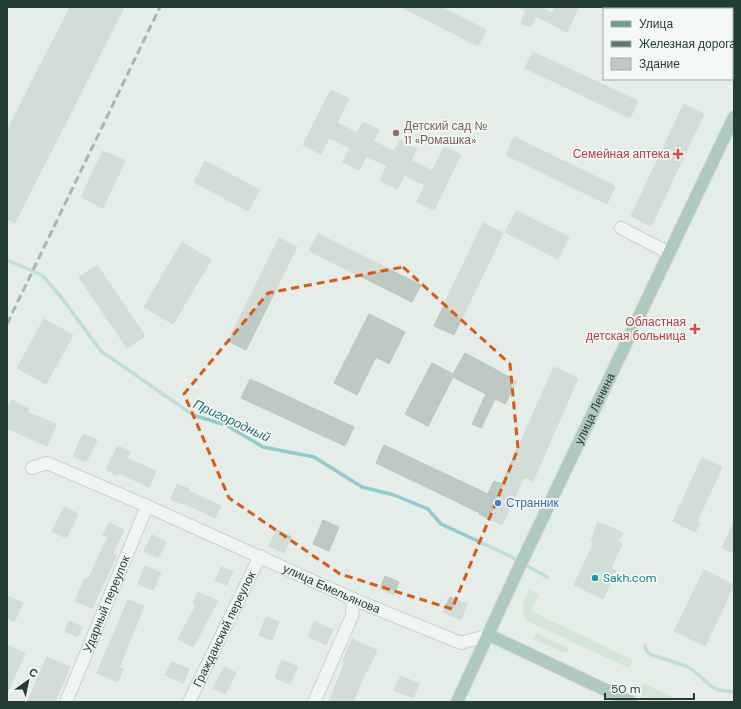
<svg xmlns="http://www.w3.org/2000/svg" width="741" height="709" viewBox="0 0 741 709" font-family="'DM Sans',sans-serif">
  <rect width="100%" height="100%" fill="#e4ede8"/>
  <path fill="#bedcc3" d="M529 589 539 594 531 611 633 660 629 668 529 622C518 611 524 601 529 589Z
    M536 633 569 648 567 652H562L533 639Z
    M643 683 673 697 670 702H651L641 697Z"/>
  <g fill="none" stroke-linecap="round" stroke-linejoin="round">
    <path stroke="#90cbce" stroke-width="3.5" d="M7 260 42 275 61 297 101 351 193 415 226 425 263 447 314 457 362 487 394 495 428 509 441 524 506 554 547 577
      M645 646 647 652 652 655 686 666 694 671 712 687 719 690 734 692"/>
  </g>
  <path fill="#bccac3" stroke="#b7c6be" d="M70 7H124L15 223 7 219V131Z
    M401 7H441L486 30 478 46Z
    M517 7H540L552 13 555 7H579L567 32 536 16 530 27 521 23 526 11Z
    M533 52 638 101 630 118 525 68Z
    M331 90 349 99 337 123 357 133 363 122 379 130 373 141 394 151 400 140 417 149 411 160 432 171 444 147 461 155 434 210 417 202 425 185 404 175 397 189 380 180 387 166 366 156 359 170 343 162 350 148 329 138 321 154 303 145Z
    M684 104 704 114 651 226 631 216Z
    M514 137 615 186 607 204 506 155Z
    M103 151 125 161 103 208 81 197Z
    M205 161 260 190 248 211 194 182Z
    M516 211 569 237 558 259 505 232Z
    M483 223 503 233 454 335 434 326Z
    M318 234 421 285 412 302 309 251Z
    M279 238 297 247 246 350 228 341Z
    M182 242 211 260 173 324 144 307Z
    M97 265 145 336 127 348 79 277Z
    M369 314 405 332 389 364 376 357 357 395 334 383Z
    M44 319 73 335 46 384 17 368Z
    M465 353 517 381 505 404 495 399 481 428 472 424 486 394 453 377 428 426 405 414 432 363 453 374Z
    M554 367 578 378 533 481 524 477 502 525 479 514 480 513 376 463 384 445 488 494 494 481 502 484Z
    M250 379 354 427 345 446 241 398Z
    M12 400 29 409 27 412 56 424 47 446 7 428V409Z
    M83 434 97 440 86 462 73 456Z
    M118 446 130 452 127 458 156 471 149 487 119 473 118 475 106 470Z
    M702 458 722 467 697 521 700 522 695 532 673 521Z
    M177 484 189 489 188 491 221 506 215 518 183 503 182 504 171 499Z
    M64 507 78 514 66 538 52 531Z
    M323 520 339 527 329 551 313 544Z
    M598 522 623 533 618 542 622 544 611 568 616 571 603 599 574 585 594 542 591 541Z
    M734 522V553L722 548Z
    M109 523 124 530 113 553 117 555 92 608 75 601 85 578 88 579 108 537 103 535Z
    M277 530 291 537 284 553 269 546Z
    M152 535 166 542 158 558 144 551Z
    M145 566 161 573 153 590 138 584Z
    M221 567 233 572 227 585 215 580Z
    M704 570 734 585 705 646 674 631Z
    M385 576 399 582 394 595 380 589Z
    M198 592 218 601 193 647 178 639 196 605 193 603Z
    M7 596 23 603 14 622 7 618Z
    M450 597 467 604 461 620 443 612Z
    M128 600 144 606 119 668 123 669 118 682 97 673Z
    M266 617 279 622 272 640 259 635Z
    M69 621 82 627 78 637 65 631Z
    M314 621 333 630 326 645 308 636Z
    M352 639 377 650 367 672 366 671 353 702H329L345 662 343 661Z
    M7 645 25 653 7 693Z
    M47 657 70 667 55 702H27Z
    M282 660 298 667 290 684 275 678Z
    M172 662 189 669 183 683 165 675Z
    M224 667 236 673 225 694 213 688Z
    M401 676 419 684 413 698 394 690Z"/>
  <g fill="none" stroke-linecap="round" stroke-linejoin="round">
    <defs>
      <g id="minor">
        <path d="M621 228 669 253"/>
        <path id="s1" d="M32 468 47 463 147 506 353 599 461 643 489 635"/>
        <path id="s2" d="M66 702 147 506"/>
        <path id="s3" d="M189 702 260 556"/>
        <path d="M314 702 352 616 353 599"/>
      </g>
      <g id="major">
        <path d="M489 635 631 702"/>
        <path id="s4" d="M457 702 516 574 734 117"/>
      </g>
    </defs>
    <use href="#minor" stroke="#a7b5ae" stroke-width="14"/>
    <use href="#major" stroke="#c2c9c6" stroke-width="14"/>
    <use href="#minor" stroke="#fff" stroke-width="12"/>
    <use href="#major" stroke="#6c9f8c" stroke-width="12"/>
    <path stroke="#5f786f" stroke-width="3" stroke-dasharray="8 4" stroke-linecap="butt" d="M7 324 160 7"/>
  </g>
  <path d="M0 0H741V709H0ZM403 267 510 364 518 449 452 609 340 574 229 498 184 394 268 293Z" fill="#e4ede8" fill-opacity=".55" fill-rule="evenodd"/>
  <path fill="none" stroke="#de580e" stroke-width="3" stroke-dasharray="8 5" stroke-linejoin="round" d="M403 267 510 364 518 449 452 609 340 574 229 498 184 394 268 293Z"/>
  <circle fill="#8d6e63" stroke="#f4f9f6" stroke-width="1.5" cx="396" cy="133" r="4"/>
  <g fill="#e0444e" stroke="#f4f9f6" stroke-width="1.5">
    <path d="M676 148h4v4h4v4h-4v4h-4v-4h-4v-4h4z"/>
    <path d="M693 323h4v4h4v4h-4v4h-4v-4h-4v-4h4z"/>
  </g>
  <circle fill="#3f7fe0" stroke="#f4f9f6" stroke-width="1.5" cx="498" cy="503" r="4"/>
  <circle fill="#0f9aa8" stroke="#f4f9f6" stroke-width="1.5" cx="595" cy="578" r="4"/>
  <g text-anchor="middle" stroke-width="3.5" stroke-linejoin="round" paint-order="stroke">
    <g font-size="12" fill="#785e54" stroke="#f4f9f6" text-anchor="start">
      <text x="404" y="130">Детский сад №<tspan x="404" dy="14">11 «Ромашка»</tspan></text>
    </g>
    <g font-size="12" fill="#be3a42" stroke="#f4f9f6" text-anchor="end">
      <text x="670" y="158">Семейная аптека</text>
      <text x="686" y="326">Областная<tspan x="686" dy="14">детская больница</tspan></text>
    </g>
    <g font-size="12" fill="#243d34" stroke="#f4f9f6">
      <text dy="4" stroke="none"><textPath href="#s4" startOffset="324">улица Ленина</textPath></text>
      <text dy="4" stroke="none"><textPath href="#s1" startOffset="327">улица Емельянова</textPath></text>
      <text dy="4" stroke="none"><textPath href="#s2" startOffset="106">Ударный переулок</textPath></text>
      <text dy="4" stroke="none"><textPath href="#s3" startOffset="81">Гражданский переулок</textPath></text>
    </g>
    <g font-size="12" fill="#366cbe" stroke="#f4f9f6" text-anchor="start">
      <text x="506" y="507">Странник</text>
    </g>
    <g font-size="12" fill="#0d838f" stroke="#f4f9f6" text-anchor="start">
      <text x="603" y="582">Sakh.com</text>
    </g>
    <g font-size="13" font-style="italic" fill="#227075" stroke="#f4f9f6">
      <text transform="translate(232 420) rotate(25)" y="5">Пригородный</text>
    </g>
  </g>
  <rect width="741" height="709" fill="none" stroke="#243d34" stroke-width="16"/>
  <rect x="603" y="8" width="130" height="72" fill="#f4f9f6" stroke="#a1aea8"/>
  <rect x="611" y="21" width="20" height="6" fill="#6c9f8c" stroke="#a1aea8"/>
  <text x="639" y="28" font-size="12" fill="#243d34">Улица</text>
  <rect x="611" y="41" width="20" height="6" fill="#5f786f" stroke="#a1aea8"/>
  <text x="639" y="48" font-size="12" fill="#243d34">Железная дорога</text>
  <rect x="611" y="58" width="20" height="12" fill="#bccac3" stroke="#a1aea8"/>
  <text x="639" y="68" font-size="12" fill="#243d34">Здание</text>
  <g transform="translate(28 681) rotate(33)" stroke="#f4f9f6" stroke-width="3" paint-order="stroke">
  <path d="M0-3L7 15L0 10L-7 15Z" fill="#243d34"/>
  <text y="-6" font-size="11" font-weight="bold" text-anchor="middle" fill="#243d34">С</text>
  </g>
  <path d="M605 693v6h89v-6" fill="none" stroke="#243d34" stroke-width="2"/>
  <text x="611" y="693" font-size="12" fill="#243d34" stroke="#f4f9f6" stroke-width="3" paint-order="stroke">50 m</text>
</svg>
